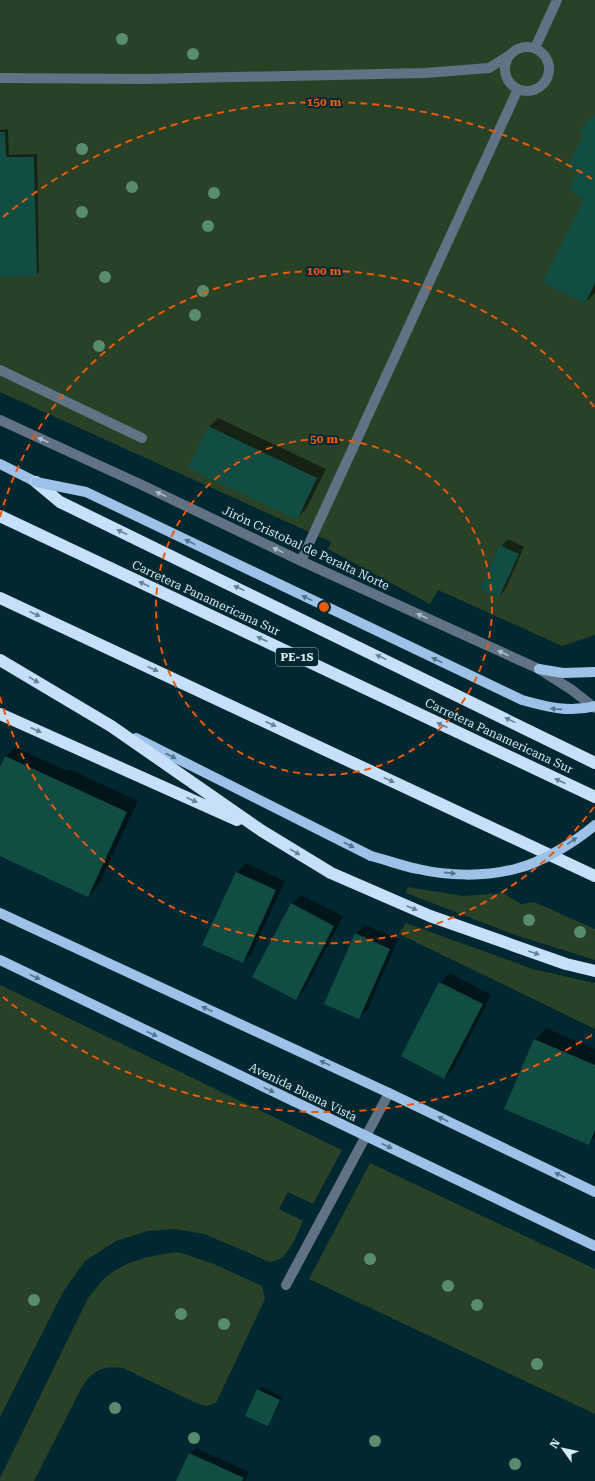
<svg xmlns="http://www.w3.org/2000/svg" width="595" height="1481" viewBox="0 0 595 1481" font-family="'Roboto Serif',serif">
  <rect width="100%" height="100%" fill="#012830"/>
  <path fill="#284127" d="M0 0H595V635L562 646 438 590 430 604 328 549 331 542 0 392Z
    M407 887 464 896 503 893 521 904 534 902 595 929V960L518 936 406 893Z
    M406 923 533 969 595 983V1029L399 934Z
    M0 985 342 1150 313 1204 288 1192 279 1209 303 1221C295 1237 289 1261 270 1262L204 1234 174 1229 148 1231 116 1241 85 1261 63 1292 0 1417Z
    M370 1163 595 1269V1414L309 1279Z
    M178 1252 214 1264 262 1286 265 1299 216 1403 207 1406 198 1404 123 1368C103 1365 93 1370 82 1387L34 1481H0V1478L88 1298C94 1291 99 1283 106 1277 126 1260 153 1255 178 1252Z"/>
  <path fill="#0007" d="M595 115V293L585 303V200L578 173Z
    M8 129 9 155 37 154 39 272 36 275 0 276V130Z
    M218 418 326 469 306 509 297 518 209 427Z
    M508 539 524 547 505 590 499 596 501 546Z
    M15 747 67 771 69 769 138 801 99 884 88 896 0 855V769L6 756Z
    M246 863 285 881 252 953 243 962 204 945 237 872Z
    M301 895 343 916 305 989 295 999 292 904Z
    M365 925 398 939 368 1009 358 1018 356 934Z
    M450 973 491 995 453 1069 444 1078 402 1055 440 982Z
    M546 1028 595 1049V1137L588 1144 535 1040Z
    M261 1387 283 1397 268 1425 258 1390Z
    M196 1448 249 1472 245 1481H177L190 1454Z"/>
  <path fill="#114d43" d="M595 114V283L585 304 543 282 583 200 569 189 577 173 567 167 583 136 580 130Z
    M0 132H5L6 157H34L37 276 0 277Z
    M208 426 317 478 297 520 188 468Z
    M500 545 519 554 499 597 480 589Z
    M5 756 127 812 88 897 0 856V767Z
    M236 872 276 890 243 963 202 945Z
    M291 903 334 926 296 1000 252 977Z
    M355 933 390 949 359 1019 324 1004Z
    M439 982 483 1004 444 1079 401 1056Z
    M534 1039 595 1065V1130L589 1145 504 1109Z
    M257 1389 280 1400 268 1426 245 1416Z
    M189 1453 244 1478 242 1481H176Z"/>
  <g fill="none" stroke-linecap="round" stroke-linejoin="round">
    <path stroke="#607284" stroke-width="10" d="M505 69a22 22 0 1 1 44 0a22 22 0 1 1-44 0Z
      M535 48 557 0
      M0 78 144 79 425 73 489 68 510 55
      M0 370 142 438
      M0 420 142 485 301 561 539 669 572 690 595 708
      M301 561 518 89
      M286 1285 389 1093"/>
    <path stroke="#9ec2e7" stroke-width="10" d="M0 464 36 482
      M539 669 563 673 595 672
      M136 738 371 856
      M0 913 389 1093 595 1192
      M0 960 595 1246"/>
    <path stroke="#c6e0fb" stroke-width="12" d="M36 482 60 502 595 763
      M0 516 595 797
      M0 598 595 876
      M0 660 111 726 262 831 331 873 430 916 566 964 595 971
      M0 714 237 820"/>
    <path stroke="#9ec2e7" stroke-width="10" d="M36 482 86 492 522 700C547 707 570 713 595 706
      M371 856C387 860 402 866 418 869 448 876 485 877 515 869 541 863 575 842 595 825"/>
  </g>
  <g fill="#588c6c">
    <circle cx="122" cy="39" r="6"/>
    <circle cx="193" cy="54" r="6"/>
    <circle cx="82" cy="149" r="6"/>
    <circle cx="132" cy="187" r="6"/>
    <circle cx="214" cy="193" r="6"/>
    <circle cx="82" cy="212" r="6"/>
    <circle cx="208" cy="226" r="6"/>
    <circle cx="105" cy="277" r="6"/>
    <circle cx="203" cy="291" r="6"/>
    <circle cx="195" cy="315" r="6"/>
    <circle cx="99" cy="346" r="6"/>
    <circle cx="529" cy="920" r="6"/>
    <circle cx="580" cy="932" r="6"/>
    <circle cx="370" cy="1259" r="6"/>
    <circle cx="448" cy="1286" r="6"/>
    <circle cx="34" cy="1300" r="6"/>
    <circle cx="477" cy="1305" r="6"/>
    <circle cx="181" cy="1314" r="6"/>
    <circle cx="224" cy="1324" r="6"/>
    <circle cx="537" cy="1364" r="6"/>
    <circle cx="115" cy="1408" r="6"/>
    <circle cx="194" cy="1438" r="6"/>
    <circle cx="375" cy="1441" r="6"/>
    <circle cx="515" cy="1464" r="6"/>
  </g>
  <defs><path id="oneway-solid" d="M-6-.8H1V-3.2L6.5 0L1 3.2V.8H-6Z"/></defs>
  <g fill="#adc0ca">
    <use href="#oneway-solid" transform="translate(43 440) rotate(-156)"/>
    <use href="#oneway-solid" transform="translate(161 494) rotate(-154)"/>
    <use href="#oneway-solid" transform="translate(278 550) rotate(-154)"/>
    <use href="#oneway-solid" transform="translate(422 616) rotate(-156)"/>
    <use href="#oneway-solid" transform="translate(503 653) rotate(-156)"/>
  </g>
  <g fill="#648496">
    <use href="#oneway-solid" transform="translate(122 532) rotate(-154)"/>
    <use href="#oneway-solid" transform="translate(144 584) rotate(-155)"/>
    <use href="#oneway-solid" transform="translate(239 588) rotate(-154)"/>
    <use href="#oneway-solid" transform="translate(35 614) rotate(25)"/>
    <use href="#oneway-solid" transform="translate(262 639) rotate(-155)"/>
    <use href="#oneway-solid" transform="translate(381 657) rotate(-154)"/>
    <use href="#oneway-solid" transform="translate(153 669) rotate(25)"/>
    <use href="#oneway-solid" transform="translate(34 680) rotate(31)"/>
    <use href="#oneway-solid" transform="translate(510 720) rotate(-154)"/>
    <use href="#oneway-solid" transform="translate(271 724) rotate(25)"/>
    <use href="#oneway-solid" transform="translate(442 725) rotate(-155)"/>
    <use href="#oneway-solid" transform="translate(36 730) rotate(24)"/>
    <use href="#oneway-solid" transform="translate(389 780) rotate(25)"/>
    <use href="#oneway-solid" transform="translate(560 781) rotate(-155)"/>
    <use href="#oneway-solid" transform="translate(192 800) rotate(24)"/>
    <use href="#oneway-solid" transform="translate(295 852) rotate(30)"/>
    <use href="#oneway-solid" transform="translate(412 908) rotate(23)"/>
    <use href="#oneway-solid" transform="translate(534 953) rotate(19)"/>
  </g>
  <g fill="#50758c">
    <use href="#oneway-solid" transform="translate(190 542) rotate(-154)"/>
    <use href="#oneway-solid" transform="translate(307 598) rotate(-154)"/>
    <use href="#oneway-solid" transform="translate(437 660) rotate(-154)"/>
    <use href="#oneway-solid" transform="translate(556 709) rotate(-176)"/>
    <use href="#oneway-solid" transform="translate(171 756) rotate(27)"/>
    <use href="#oneway-solid" transform="translate(572 841) rotate(-34)"/>
    <use href="#oneway-solid" transform="translate(349 845) rotate(27)"/>
    <use href="#oneway-solid" transform="translate(450 873) rotate(6)"/>
    <use href="#oneway-solid" transform="translate(35 977) rotate(26)"/>
    <use href="#oneway-solid" transform="translate(207 1009) rotate(-155)"/>
    <use href="#oneway-solid" transform="translate(152 1034) rotate(26)"/>
    <use href="#oneway-solid" transform="translate(325 1063) rotate(-155)"/>
    <use href="#oneway-solid" transform="translate(269 1090) rotate(26)"/>
    <use href="#oneway-solid" transform="translate(443 1119) rotate(-154)"/>
    <use href="#oneway-solid" transform="translate(387 1146) rotate(26)"/>
    <use href="#oneway-solid" transform="translate(560 1175) rotate(-154)"/>
  </g>
  <g fill="none" stroke="#e8590c" stroke-width="2" stroke-dasharray="7 5">
    <circle cx="324" cy="607" r="168"/>
    <path d="M594 807A336 336 0 0 1 0 697M0 517A336 336 0 0 1 594 407"/>
    <path d="M592 1035A505 505 0 0 1 3 997M3 217A505 505 0 0 1 592 179"/>
  </g>
  <g text-anchor="middle" stroke-width="4" stroke-linejoin="round" paint-order="stroke">
    <rect fill="#012830" stroke="#96b0b6" stroke-width="1" x="276" y="648" width="42" height="18" rx="3"/>
    <g font-size="11" font-weight="bold" fill="#d6eaef">
      <text x="297" y="661">PE-1S</text>
    </g>
    <g font-size="12" fill="#d6eaef" stroke="#012830">
      <text transform="translate(306 548) rotate(25)" y="4">Jirón Cristobal de Peralta Norte</text>
      <text transform="translate(206 598) rotate(25)" y="4">Carretera Panamericana Sur</text>
      <text transform="translate(499 736) rotate(25)" y="4">Carretera Panamericana Sur</text>
      <text transform="translate(303 1092) rotate(26)" y="4">Avenida Buena Vista</text>
    </g>
  </g>
  <circle cx="324" cy="607" r="6" fill="#e8590c" stroke="#012830" stroke-width="2"/>
  <g font-size="12" text-anchor="middle" font-weight="bold" fill="#e8590c" stroke="#012830" stroke-width="4" stroke-linejoin="round" paint-order="stroke">
    <text x="324" y="106">150 m</text>
    <text x="324" y="275">100 m</text>
    <text x="324" y="443">50 m</text>
  </g>
  <g transform="translate(563 1449) rotate(303)" stroke="#012830" stroke-width="3" paint-order="stroke">
  <path d="M0-3L7 15L0 10L-7 15Z" fill="#d6eaef"/>
  <text y="-6" font-size="11" font-weight="bold" text-anchor="middle" fill="#d6eaef">N</text>
  </g>
</svg>
